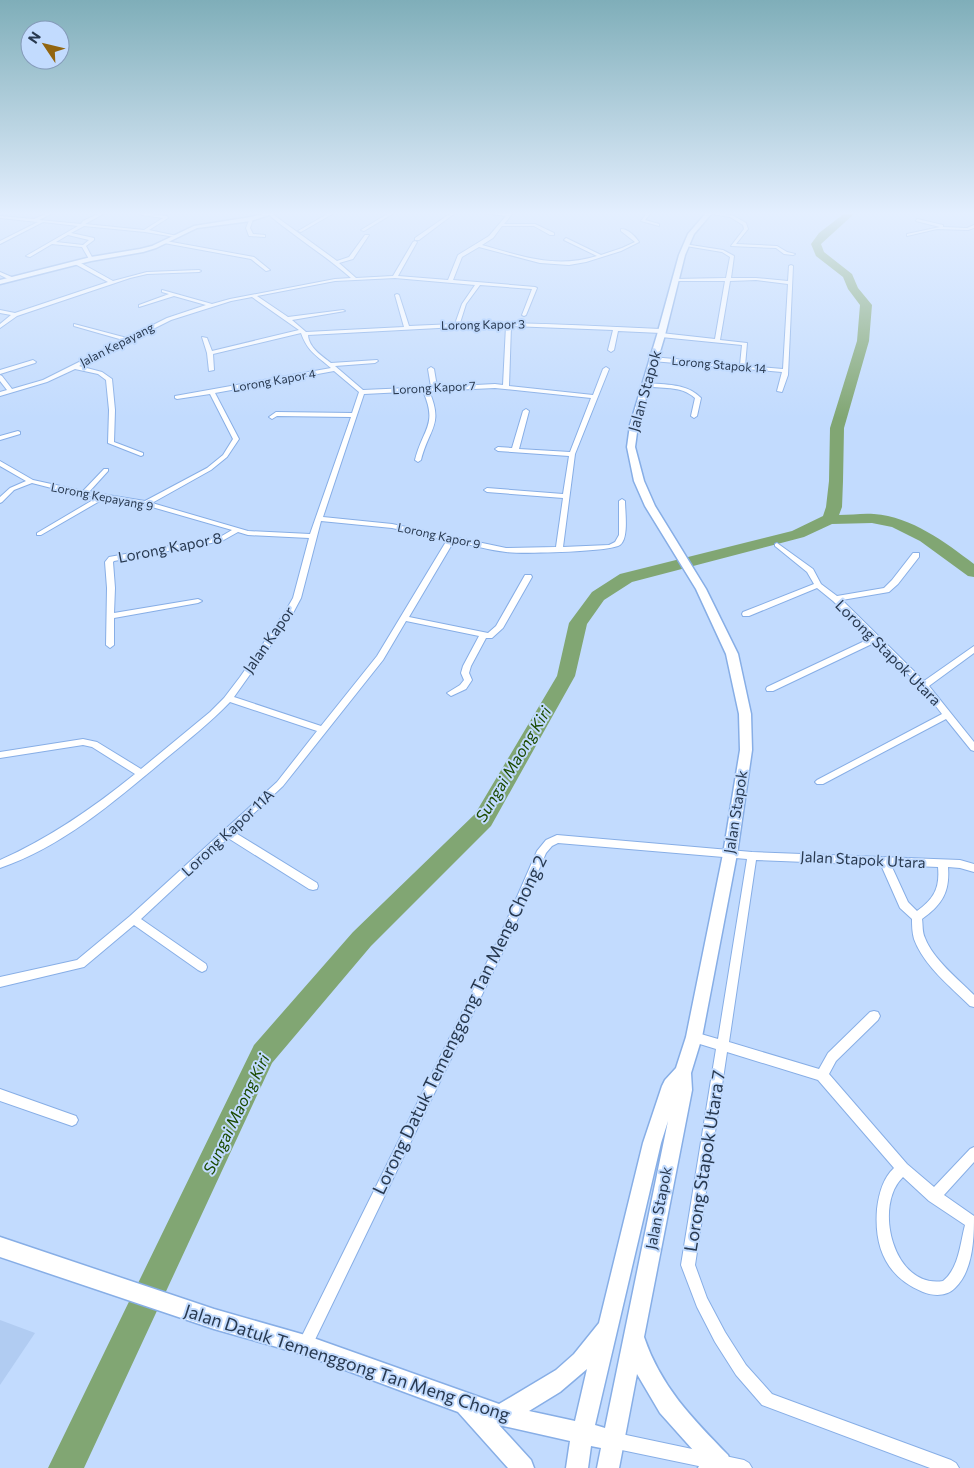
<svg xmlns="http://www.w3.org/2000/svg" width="974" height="1468" viewBox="0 0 974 1468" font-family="Commissioner,sans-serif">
  <rect width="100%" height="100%" fill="#c2dbfe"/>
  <path fill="#b1ccf2" d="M0 1320 35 1333 0 1385Z"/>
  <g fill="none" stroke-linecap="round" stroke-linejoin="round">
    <path fill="#81a673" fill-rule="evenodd" d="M845 213H855L821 244 824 252 852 274 858 288 872 305 869 341 844 428 843 481 842 507 839 515C851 515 863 513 874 514 912 517 945 542 974 564V577L968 576 920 541 892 527 872 523 832 524 804 537 632 582 604 600 587 624 575 676 491 826 371 946 272 1063 84 1468H48L254 1045 353 932 475 814 557 676 569 623 592 592 620 574 792 531 823 516 826 507 829 481 830 428 857 341 860 305 848 289 843 277 816 256 811 244 819 233Z"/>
    <defs>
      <path id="minor" d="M48 213H53L39 220 81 224 83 221 100 213H105L85 224 144 230 163 218 142 215 141 213 167 216 168 218 149 230 177 236 175 237 145 232 84 226 71 233 94 238V240L86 246 93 259 91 260 89 259 82 247 52 244 30 257 26 256 78 226 43 222 0 244V241L38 222 0 218V216L34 219ZM68 235 89 240 83 245 56 242Z
        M269 213H271L337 261 349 257 365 235H369L353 259 339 263 356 278 393 276 413 242 415 241 417 242 398 276 448 280 458 255 489 236 506 216 484 213H513L504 224H535L554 233V235H550L534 226H502L493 238 482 245C521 256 555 269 597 256L564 240 566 238 601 255 622 248 635 242 621 231V229C628 229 635 236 639 242L621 251 586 262 569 265 540 263 479 247 462 257 453 280 535 287 537 288 526 315 524 316 522 315 532 289 480 285 466 304 460 323C527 322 594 326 661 329L664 331 661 333 618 331 614 350 611 352 608 350 613 330 511 326 509 386 593 395 603 369 606 367 609 369 575 454 563 547 609 545 615 542 619 535V501L622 499 625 501C625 512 629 538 620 545 610 552 522 554 506 552 489 550 471 545 454 541L409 617 488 633 496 626 525 575H531L532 577 503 628 492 638H486L471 666 469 673 472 680 466 689 451 696 447 693 460 685 464 680 461 673 463 666 479 636 406 621 383 660 283 786 234 832 317 883 318 886 317 889 313 890 309 889 228 838 141 919 206 964 207 967 206 970 202 972 198 970 134 925 84 967 0 987V977L77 960 130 916 277 782 317 731 230 702C210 723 187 741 164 760 115 801 62 847 0 868V860C50 838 93 808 135 774L92 747 83 745 0 758V752L83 739 97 742 141 769 210 712 224 698 240 677 285 612 293 598 309 538 248 535 238 532 222 541 114 561 113 562 115 588 114 613 198 599 202 601 198 603 114 618V645L110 648 106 645 107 588 105 562 109 557 220 537 232 530 145 505 105 498 41 535H37V533L98 497 67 492 32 483 14 490 2 502 0 503V497L10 488 26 481 0 466V461L33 480 83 491 104 469H108V471L89 492 145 501 207 468 223 455 233 439 210 394 177 399 175 398V396L331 368C316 355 308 352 301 333L213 354 214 370 209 371 207 353 202 337 207 338 212 351 299 330 252 297 231 301 171 320 79 366 102 372 112 379 115 410 114 442 143 453V455L141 456 108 443 109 410 106 380 98 374 75 369 47 382 0 396V392L7 390 0 381V375L2 376 12 389 43 380 123 340 74 326V324L127 338 167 318 206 305 174 296 139 307V305L169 294 162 292V290L212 304 230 299 335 279 351 278C325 255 295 237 269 215ZM395 278 475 285 462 304 455 324 409 326 399 295 397 294 395 295 404 327 306 332 292 320 345 311 343 310 288 317 257 296 335 281ZM506 326 503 385 495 384 437 387 434 369 431 367 428 369 431 387 363 390 335 366 375 363 378 361 377 360 331 363C322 356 309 348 308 335L457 327ZM334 371 359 392 352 413 276 412 269 417 272 419 277 416 351 417 310 534 248 531 152 503 211 470 227 457 239 439 215 393ZM495 388 591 398 570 452 519 449 529 411 526 409 523 411 512 448 498 447 495 449 498 451 569 456 563 494 487 488 484 490 487 492 563 498 556 547 506 548 392 524 323 517 364 394 423 391C438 425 423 428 415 460L418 462 421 460C429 428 444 425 429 391ZM321 521 392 528 447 540 377 656 321 726 234 697 292 615 301 598Z
        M329 213H334L301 232 298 231Z
        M389 213H394L364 231 361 230Z
        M451 213H455L419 240H415V238Z
        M647 213H651L645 220 659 224V226L641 221Z
        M706 213 732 215 746 223 748 229 736 244 777 246 787 252 795 254 793 255 784 254 776 248 731 246 744 229 743 225 730 217Z
        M250 218 253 219 250 228 253 234 265 235V237L249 236 246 228Z
        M917 219 943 225V227L967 228 974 225V228L968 230 937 229 907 236V234L940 227 916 221Z
        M166 241 254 257 270 270 266 271 251 259 164 243Z
        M684 244 723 250 734 256 731 278H756L788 281 789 266 791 265 793 266 788 375 782 392 777 391 782 372 652 361 649 359 652 357 740 365 742 345 661 337 658 335 661 333 715 339 725 281H675L673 280 675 279 726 278 730 257 722 252 686 246ZM756 280 788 284 783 369 745 366 747 343 720 340 730 281Z
        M75 262H79L113 281 147 272 199 270 201 271 199 272 147 274 130 278 17 316 0 328V324L11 315 0 313V310L15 313 108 282 75 264Z
        M0 272 14 278V279L10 280 0 275Z
        M33 360 36 362 35 363 0 374V370Z
        M646 383C665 385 687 383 701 398L697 416 694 418 691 416 695 398C681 385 661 389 644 386L643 385Z
        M18 431 20 432V434L0 440V436Z
        M777 543 813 569 821 584 837 596 884 588 892 580 913 553H919V557L898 584 889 592 842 600 924 681 974 646V653L929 686 974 742V751L971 750 946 719 823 784H817L815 782 817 780 942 714 921 687 876 642 773 691H767L766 689 767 687 871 638 833 601 817 588 749 616H743L742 614 743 612 814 584 807 572 775 546V544Z
        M557 835 752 852 960 860 974 864V872L960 868 948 867C950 892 942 905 922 919 923 925 922 932 925 938 933 959 958 979 974 995V1007L970 1006C950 986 924 966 914 939 912 932 912 925 912 919L900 908 881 865 756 860 729 1042 819 1069 828 1053 870 1012 874 1011 878 1012 880 1016 878 1020 836 1061 829 1074 907 1164 934 1187 970 1149 974 1147V1162L944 1195 974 1216C974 1239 973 1271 955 1288 946 1297 933 1296 923 1292 886 1277 874 1247 877 1209 879 1193 883 1178 894 1168L818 1080 727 1052 695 1265 707 1298 725 1332 746 1365 772 1394 951 1460 956 1463 959 1468H930L762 1405 736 1375 715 1342 697 1307 681 1265 716 1049 690 1041 688 1037 690 1033 694 1032 718 1039 747 859 558 843 552 846 546 853 509 939 310 1350 305 1352 300 1350 298 1345 300 1340 499 938 537 851 546 840ZM891 865 938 867C940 888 934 899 917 911L908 902ZM903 1177 929 1201 965 1225C960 1244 959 1268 943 1281 893 1289 873 1205 903 1177Z
        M0 1089 76 1116 78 1120 76 1124 72 1126 0 1101Z
        M612 1432 744 1460 749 1463 752 1468H708L612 1448 607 1445 604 1440 607 1435Z"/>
      <path id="tertiary" d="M267 213H275L251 221 197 228 156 248 143 252 91 261 0 284V280L91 257 140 249 152 246 194 226 251 217Z"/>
      <path id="secondary" d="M706 213H712L694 234 685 255 665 335 638 425 635 447 644 481 655 506 706 589 738 654 751 714 752 750 737 854 702 1037 691 1073 692 1090 644 1337C661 1387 692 1418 728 1455L731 1463 729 1468H698L702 1460 660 1413 637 1374 619 1468H597L601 1448 591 1446 588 1468H566L570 1441 499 1425 531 1460 534 1468H508L458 1412 305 1355 214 1329 0 1257V1237L214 1309 305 1335 499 1404 556 1370 574 1354 599 1323 643 1143 662 1086 665 1080 676 1068 686 1037 723 854 740 750 739 714 726 654 696 589 645 506 634 481 627 447 630 425 657 335 679 255 688 234ZM668 1121 605 1428 595 1425 661 1143ZM587 1369 575 1421 529 1411 560 1392Z"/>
    </defs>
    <use href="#minor" stroke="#87aee6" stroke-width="2"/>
    <use href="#tertiary" stroke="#87aee6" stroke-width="3"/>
    <use href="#secondary" stroke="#87aee6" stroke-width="3"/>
    <use href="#minor" fill="#fff" fill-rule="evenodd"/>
    <use href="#tertiary" fill="#fff" fill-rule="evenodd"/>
    <use href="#secondary" fill="#fff" fill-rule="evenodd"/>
  </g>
  <linearGradient id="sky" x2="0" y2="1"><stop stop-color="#7faeb9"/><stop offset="0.51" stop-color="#e4efff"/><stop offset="1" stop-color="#e4efff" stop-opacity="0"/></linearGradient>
  <rect width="974" height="418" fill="url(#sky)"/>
  <g text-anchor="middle" stroke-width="4" stroke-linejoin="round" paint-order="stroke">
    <g font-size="12" fill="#283950" stroke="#c2dbfe">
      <text transform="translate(483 325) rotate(-1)" y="4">Lorong Kapor 3</text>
      <text transform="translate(117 345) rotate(-27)" y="4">Jalan Kepayang</text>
      <text transform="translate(719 365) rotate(5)" y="4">Lorong Stapok 14</text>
      <text transform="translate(274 381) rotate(-10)" y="4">Lorong Kapor 4</text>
      <text transform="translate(434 388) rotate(-3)" y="4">Lorong Kapor 7</text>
      <text transform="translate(102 497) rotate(11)" y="4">Lorong Kepayang 9</text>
      <text transform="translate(439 536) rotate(12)" y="4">Lorong Kapor 9</text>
    </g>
    <g font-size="15" fill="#283950" stroke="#c2dbfe">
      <text transform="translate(645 391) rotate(-74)" y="5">Jalan Stapok</text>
      <text transform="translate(170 548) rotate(-11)" y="5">Lorong Kapor 8</text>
      <text transform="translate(269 640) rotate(-55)" y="5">Jalan Kapor</text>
      <text transform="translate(888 653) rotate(45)" y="5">Lorong Stapok Utara</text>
      <text transform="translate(736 812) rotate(-81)" y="5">Jalan Stapok</text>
      <text transform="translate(228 833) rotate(-43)" y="5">Lorong Kapor 11A</text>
      <text transform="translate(863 860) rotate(3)" y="5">Jalan Stapok Utara</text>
      <text transform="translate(659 1208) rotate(-79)" y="5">Jalan Stapok</text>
    </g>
    <g font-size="16" font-style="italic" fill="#1b4a00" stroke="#c2dbfe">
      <text transform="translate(513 764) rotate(-59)" y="6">Sungai Maong Kiri</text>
      <text transform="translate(236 1114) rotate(-64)" y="6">Sungai Maong Kiri</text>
    </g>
    <g font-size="18" fill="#283950" stroke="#c2dbfe">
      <text transform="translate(460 1025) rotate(-64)" y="6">Lorong Datuk Temenggong Tan Meng Chong 2</text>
      <text transform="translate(705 1161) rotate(-81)" y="6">Lorong Stapok Utara 7</text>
      <text transform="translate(347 1363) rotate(18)" y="6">Jalan Datuk Temenggong Tan Meng Chong</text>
    </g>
  </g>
  <g transform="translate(45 45) rotate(305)"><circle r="24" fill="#c2dbfe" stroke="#849ab8"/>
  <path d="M0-4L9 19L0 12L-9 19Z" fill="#926510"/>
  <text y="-8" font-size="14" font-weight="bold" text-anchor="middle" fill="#283950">N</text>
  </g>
</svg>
